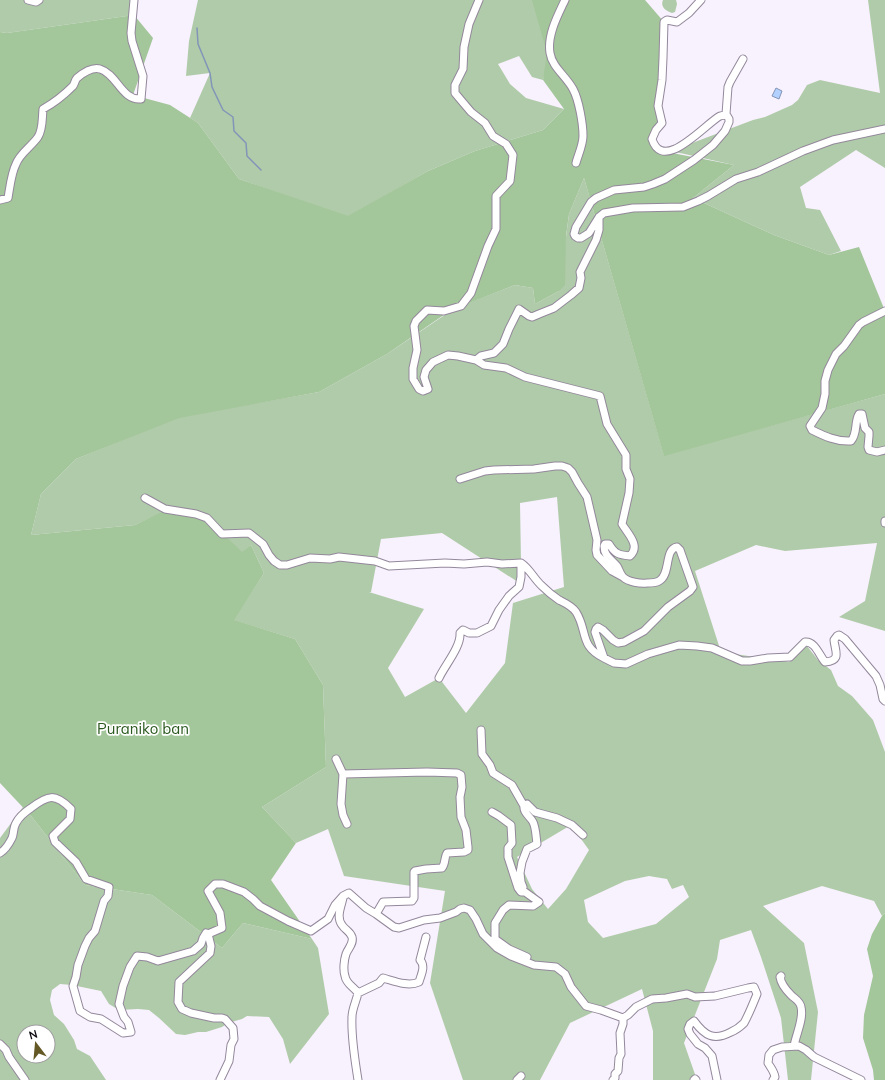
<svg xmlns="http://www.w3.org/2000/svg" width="885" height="1080" viewBox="0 0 885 1080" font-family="Mulish,sans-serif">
  <rect width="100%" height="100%" fill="#f8f1fe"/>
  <path fill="#b0cba9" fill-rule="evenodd" d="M0 0H132L134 15 7 33 0 32Z
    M198 0H535L550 52 543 80 532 77 519 56 498 64 510 84 526 98 564 109 543 130 475 151 428 171 348 217 239 179 198 123 190 118 210 73 186 76 189 41Z
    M663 0H676L677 4 675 12 672 13C666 11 660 7 663 0Z
    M868 0H885V168L856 150 800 187 806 208 820 210 841 251 829 255 774 235 693 198 734 165 671 151 753 120 765 117 792 105 798 100 807 85 820 80 880 93Z
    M584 178 664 455 885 394V631L839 617 865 601 877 543 785 551 756 545 695 571 721 652 789 662 807 646 818 660 831 670 838 686 852 696 873 720 885 752V913L882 916 874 901 822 886 763 906 804 943 818 1012 811 1080H788L781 1018 761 957 751 930 720 940 717 959 684 1043 697 1080H653V1031L642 989 570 1023 540 1080H463L430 983 445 891 344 876 328 829 296 843 262 807 326 767 323 685 295 639 233 620 264 573 251 545 242 553 207 518 168 510 135 525 31 535 41 494 76 459 179 417 319 392 387 354 455 308 515 285 533 288 535 304 559 291 569 214ZM557 497 564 587 513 603 505 663 466 713 439 678 405 697 388 668 424 609 369 592H371L381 539 442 533 521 584V563L520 503ZM571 825 589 850 566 889 548 909 532 889 517 857ZM649 876 667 879 672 889 683 885 689 897 656 924 603 938 588 922 584 900 625 881Z
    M23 807 32 817 85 885 152 895 222 948 243 923 312 939 318 948 329 1014 290 1064 283 1039 269 1017 247 1016 242 1019 228 1023 222 1027 206 1032H198L185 1035 176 1034 159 1018 149 1010 138 1009 119 1010 109 1004 101 991 72 985 60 984 52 990 50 1000 54 1015 64 1024 74 1040 77 1049 90 1056 106 1080H0V838ZM24 1032H48V1056H24Z"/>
  <path fill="#a3c69a" d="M532 0H645L664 22 658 106 662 123 652 139 667 152 734 165 693 198 774 235 829 255 859 247 885 311V394L664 456 584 178 569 214 566 236 565 285 559 291 535 304 533 288 515 285 451 310 387 354 319 392 179 418 76 459 41 494 31 535 135 525 168 509 207 518 242 552 251 545 264 573 234 620 295 639 323 685 326 767 262 807 296 843 271 880 312 939 243 923 222 948 152 895 85 885 32 817 0 783V32L7 33 134 15 153 38 133 95 170 105 198 123 239 179 348 216 428 171 475 151 543 130 564 109 543 80 547 53Z
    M885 913V1080H874L873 1070 863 1038 864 1015 873 976 867 949 872 934 882 916Z"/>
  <path fill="#b3d1ff" stroke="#8295b8" d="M776 88 782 91 779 99 772 96Z"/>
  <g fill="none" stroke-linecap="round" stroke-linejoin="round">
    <path stroke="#8295b8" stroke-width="1.5" d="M197 28 198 44 210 73 212 87 223 110 233 117 234 131 246 143 247 156 261 170"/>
    <defs>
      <path id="minor" d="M28 0 36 2 39 0
        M479 0 469 24 464 47 463 69 455 85V93L460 99 471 112 485 123 493 136 506 144 513 155 510 181 496 196V229L488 246 471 293 461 306 444 311 427 310 416 321 414 326 417 350 413 368V379L419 389 423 391 428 389 424 377 426 370 433 362 448 355 458 356 476 360 484 365 506 368 525 377 600 396 607 424 626 455V469L630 479 629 493 622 524C628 534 641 546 630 556 619 555 615 554 609 544H605L604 546C604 556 611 559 617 566 619 569 620 574 623 577 628 582 641 584 647 583 651 583 656 583 659 581 671 575 664 549 677 547L680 550 693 587 690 591 668 607 644 631 624 642 618 643 613 640 603 630 598 627 596 629 595 632 604 658 614 663 626 664 648 654 679 645 697 646 712 648 742 661H750L768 658 790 657 805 642C815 641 819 655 825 662 842 661 835 651 834 640L837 636 839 635 845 639 876 676 880 685 883 699 885 701
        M565 0C558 15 547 35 550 53 552 67 566 76 573 89 579 100 583 124 583 136 583 145 578 155 576 163
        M701 0 689 13 677 22 667 20 664 22 663 58 662 80 658 106 662 123 656 130 652 139C663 174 705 124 720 116 721 116 724 115 726 114
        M743 59 730 82 728 87 726 114 729 119V122L725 131 713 145 694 160 665 179 653 184 644 187 614 190 596 198 591 202 576 227 574 234 575 236 578 238H581L589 233 599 217 604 213 633 208 683 207 698 201 708 196 736 179 758 172 803 151 833 140 885 129
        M0 200 8 198C10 187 11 174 16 164 20 153 31 147 38 137 43 129 42 119 43 109 54 103 65 94 73 86 75 83 75 80 77 78 83 73 92 67 100 69 117 74 122 101 141 99L143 76 132 41 131 33 134 0
        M885 311 863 322 859 325 844 346 836 354 828 370 825 381V394L822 408 810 426 812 430C824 436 837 442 851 441 858 433 854 422 859 414H862L865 428 869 432V436L868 447 869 450 877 452 885 450
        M476 360 481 356 494 353 503 344 509 329 519 309 529 316 532 317 539 314 554 308 571 295 579 288 581 278 580 272 596 240 599 230V217
        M460 479 485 471 494 470 534 469 555 466H562L568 468 572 472 578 483 587 497 597 540 596 550 597 555 612 571 623 577
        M145 498 165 509 196 514 207 518 222 534 249 533 263 544 269 555 274 561 280 565H287L310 558 330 559 339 557 375 561 389 566 445 563 464 564 487 562 502 564 521 563C530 569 534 579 542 586 547 591 553 596 559 600 565 603 572 606 576 612 588 631 579 646 604 658
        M885 521V523
        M439 678C445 665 461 647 460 633L463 630 469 633H477L491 626 499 610 509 596 519 587 521 577V563
        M481 730 482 754 490 765 493 773 512 785 524 806
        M336 759 343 774 427 772 457 773 461 775 462 787 460 797 461 817 466 830 468 847V850L464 852 447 853C444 857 446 863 442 868L426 869 415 871 414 872V898L412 901 383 902 376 914
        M343 774 341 804 343 815 347 824
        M492 812 499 816 511 825 512 843 508 848V857L518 888 521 892H525L539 902 533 906 509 905 503 910 495 923V939L509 949 527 957
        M0 853C5 850 9 844 12 838 14 834 13 828 16 823 19 817 25 812 31 808 48 795 55 793 71 809L70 819 53 836 55 842 76 862 86 879 109 887 108 896 104 901 95 931 89 938 85 946 78 965 76 977 73 986 80 1011 90 1017 101 1019 123 1033 131 1032 128 1022 124 1017 119 1004 123 986 130 967 137 956 147 957 158 961 193 951 201 944 203 938 206 933 208 934
        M523 887 521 882 520 873 522 862 527 849 537 844C536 837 536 828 533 822 530 816 523 813 524 806L527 804 535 812 557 818 572 825 583 835
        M343 898C341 907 336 917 342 925 345 930 350 931 352 937 354 944 348 948 346 954 344 960 343 970 345 976 346 984 354 987 358 993 356 1002 352 1009 352 1017 351 1038 355 1060 358 1080
        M781 976 780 977C781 984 786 990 791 995 795 999 800 1001 801 1007 804 1019 796 1034 794 1046
        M358 993 379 983 383 978C394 981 408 987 419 982 421 975 426 966 420 960L426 937
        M0 1044 6 1050 9 1057 25 1080
        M220 1080 229 1061 231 1045 234 1039 233 1028 225 1019 222 1018H214L191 1013 182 1009 178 1002 179 982 210 953 211 946 208 934 222 928 220 913 208 891 215 884H223L244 892 253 899 260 906 288 921 311 931 328 919 335 905 343 896 349 893 366 908 376 914 394 927 399 928 424 920 440 918 456 912 460 909 464 908 470 910 476 919 483 934 497 948 511 956 534 965 556 967 565 974 571 987 586 1006 601 1010 623 1018 628 1015 636 1007 652 999 666 998 687 994 695 997 715 996 748 988 754 987 757 994C753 1004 749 1014 744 1023 740 1027 736 1030 731 1032 714 1041 705 1036 694 1021L690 1024 688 1029 690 1034 698 1044 705 1048 712 1056 717 1080
        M517 1080 521 1076
        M613 1080 615 1078V1074L618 1071 619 1058 621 1054 620 1033 623 1024V1018
        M694 1080 695 1079 696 1080
        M773 1080 775 1077C774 1071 771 1068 768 1063L769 1055 773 1050 782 1047 799 1046 806 1050 814 1057 861 1080"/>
    </defs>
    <use href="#minor" stroke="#93889b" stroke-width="9"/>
    <use href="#minor" stroke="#fff" stroke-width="7"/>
  </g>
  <g text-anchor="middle" stroke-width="3.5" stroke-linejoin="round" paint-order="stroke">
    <g font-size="15" fill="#2b591f" stroke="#fff">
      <text x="143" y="734">Puraniko ban</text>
    </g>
  </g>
  <g transform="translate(36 1044) rotate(344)"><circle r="19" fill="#ffffff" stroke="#9f9da0"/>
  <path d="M0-3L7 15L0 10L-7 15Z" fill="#645925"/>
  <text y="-6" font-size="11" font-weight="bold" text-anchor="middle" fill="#0e0a11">N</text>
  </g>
</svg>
